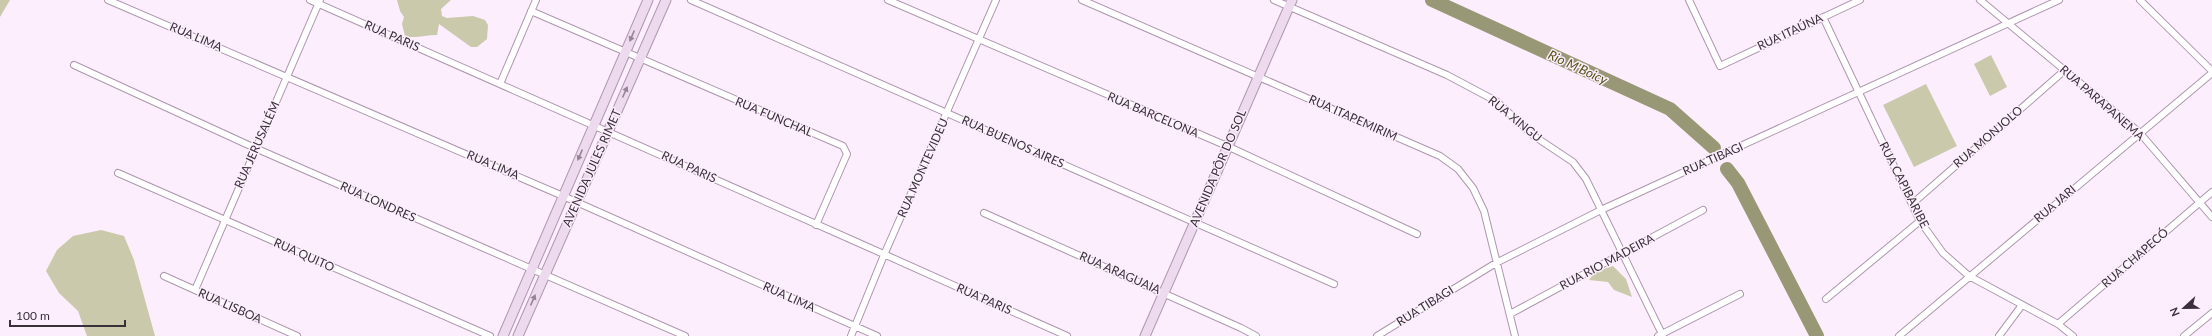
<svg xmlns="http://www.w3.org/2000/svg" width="2212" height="336" viewBox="0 0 2212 336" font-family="Lato,sans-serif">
  <rect width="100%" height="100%" fill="#fceefc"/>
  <path fill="#cac9ab" d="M0 0H10L0 17Z
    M397 0H451L441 9 442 16 447 18 473 16 485 20 488 25 487 39 477 47H471L439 24 437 35C426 35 414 39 405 36L402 24 404 17 400 11Z
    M1991 55 2007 87 1990 96 1974 64Z
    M1926 84 1957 146 1914 167 1883 105Z
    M101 230 124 236 134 260 155 336H87L78 311 59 293 46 271 57 250 73 236Z
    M1613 266 1626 279 1632 297 1614 290 1608 282 1589 280 1595 272Z"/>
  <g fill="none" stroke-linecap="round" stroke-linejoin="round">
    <path stroke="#999876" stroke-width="14" d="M1432 0 1670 109 1714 148
      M1727 169 1738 183 1817 336"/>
    <defs>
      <path id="street" d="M108 0 563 196 877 336
        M310 0C562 111 815 223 1067 336
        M691 0 1334 284
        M888 0 1227 146 1417 234
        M1082 0 1440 156 1458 169 1473 188 1484 211 1515 336
        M1274 0 1447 75 1496 101 1534 136 1573 162 1586 179 1663 336
        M1689 0 1720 66 1860 0
        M1980 0 2139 132 2212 217
        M2140 0 2212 71
        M531 11 843 146 847 154 816 225
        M1823 17 1920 221 1943 253 1969 276 2058 324 2073 336
        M74 65 255 148 685 336
        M500 84 536 0
        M118 173 490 336
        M1912 204 2065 70
        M984 213 1241 328 1256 336
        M164 276 297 336
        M195 290 320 0
        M1826 299 1920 221
        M1510 314 1703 210
        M2058 324 2212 192
        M851 336 884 255 996 0
        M1377 336 1496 263 1601 210 2059 0
        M1658 336 1740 294
        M1899 336 2212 73
        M1999 336 2022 305
        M2184 336 2212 313"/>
      <path id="secondary" d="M503 336 648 0
        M518 336 666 0
        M1145 336 1292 0"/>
    </defs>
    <use href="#street" stroke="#ad97ad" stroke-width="8"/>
    <use href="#secondary" stroke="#ad97ad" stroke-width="11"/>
    <use href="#street" stroke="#fff" stroke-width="6"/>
    <use href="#secondary" stroke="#eddaee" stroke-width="9"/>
  </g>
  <defs><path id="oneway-solid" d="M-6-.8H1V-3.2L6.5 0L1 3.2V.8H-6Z"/></defs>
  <g fill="#938594">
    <use href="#oneway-solid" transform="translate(632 36) rotate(113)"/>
    <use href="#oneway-solid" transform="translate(625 92) rotate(-66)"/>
    <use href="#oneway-solid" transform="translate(580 155) rotate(113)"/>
    <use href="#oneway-solid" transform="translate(533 300) rotate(-66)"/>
  </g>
  <g text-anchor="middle" stroke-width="3" stroke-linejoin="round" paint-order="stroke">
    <g font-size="12" fill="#393039" stroke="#fceefc">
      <text transform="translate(1790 32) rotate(-25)" y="4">RUA ITAÚNA</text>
      <text transform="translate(392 36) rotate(24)" y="4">RUA PARIS</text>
      <text transform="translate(196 37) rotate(23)" y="4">RUA LIMA</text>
      <text transform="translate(2102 103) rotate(41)" y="4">RUA PARAPANEMA</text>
      <text transform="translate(1153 115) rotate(23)" y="4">RUA BARCELONA</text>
      <text transform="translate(774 117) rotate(23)" y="4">RUA FUNCHAL</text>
      <text transform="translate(1353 118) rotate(24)" y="4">RUA ITAPEMIRIM</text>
      <text transform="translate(1515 119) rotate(39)" y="4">RUA XINGU</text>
      <text transform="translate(1988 137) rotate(-41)" y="4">RUA MONJOLO</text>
      <text transform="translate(1013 142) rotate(24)" y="4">RUA BUENOS AIRES</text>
      <text transform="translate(257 145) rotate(-66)" y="4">RUA JERUSALÉM</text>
      <text transform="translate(1713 159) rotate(-24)" y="4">RUA TIBAGI</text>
      <text transform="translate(493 165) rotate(23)" y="4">RUA LIMA</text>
      <text transform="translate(689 167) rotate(25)" y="4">RUA PARIS</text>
      <text transform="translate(592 168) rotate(-66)" y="4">AVENIDA JULES RIMET</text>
      <text transform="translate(923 168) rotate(-66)" y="4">RUA MONTEVIDEU</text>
      <text transform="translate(1218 168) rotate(-67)" y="4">AVENIDA PÔR DO SOL</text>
      <text transform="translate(1904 185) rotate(63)" y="4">RUA CAPIBARIBE</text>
      <text transform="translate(378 202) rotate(24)" y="4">RUA LONDRES</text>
      <text transform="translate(2055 204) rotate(-40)" y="4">RUA JARI</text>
      <text transform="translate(304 255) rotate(24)" y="4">RUA QUITO</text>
      <text transform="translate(2135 258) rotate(-41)" y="4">RUA CHAPECÓ</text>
      <text transform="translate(1607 262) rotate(-28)" y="4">RUA RIO MADEIRA</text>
      <text transform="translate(1120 273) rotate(24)" y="4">RUA ARAGUAIA</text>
      <text transform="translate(789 297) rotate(24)" y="4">RUA LIMA</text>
      <text transform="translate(984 299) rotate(24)" y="4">RUA PARIS</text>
      <text transform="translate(230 306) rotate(24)" y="4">RUA LISBOA</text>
      <text transform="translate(1425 306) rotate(-32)" y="4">RUA TIBAGI</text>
    </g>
    <g font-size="13" font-style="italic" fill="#575319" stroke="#fceefc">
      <text transform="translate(1578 67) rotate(25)" y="5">Rio M'Boicy</text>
    </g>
  </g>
  <g transform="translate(2184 308) rotate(248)" stroke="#fceefc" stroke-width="3" paint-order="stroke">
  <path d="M0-3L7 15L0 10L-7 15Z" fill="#393039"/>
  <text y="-6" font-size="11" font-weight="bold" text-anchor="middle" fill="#393039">N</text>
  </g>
  <path d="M10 320v6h115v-6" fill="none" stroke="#393039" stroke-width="2"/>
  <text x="16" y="320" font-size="12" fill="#393039" stroke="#fceefc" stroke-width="3" paint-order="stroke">100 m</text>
</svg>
